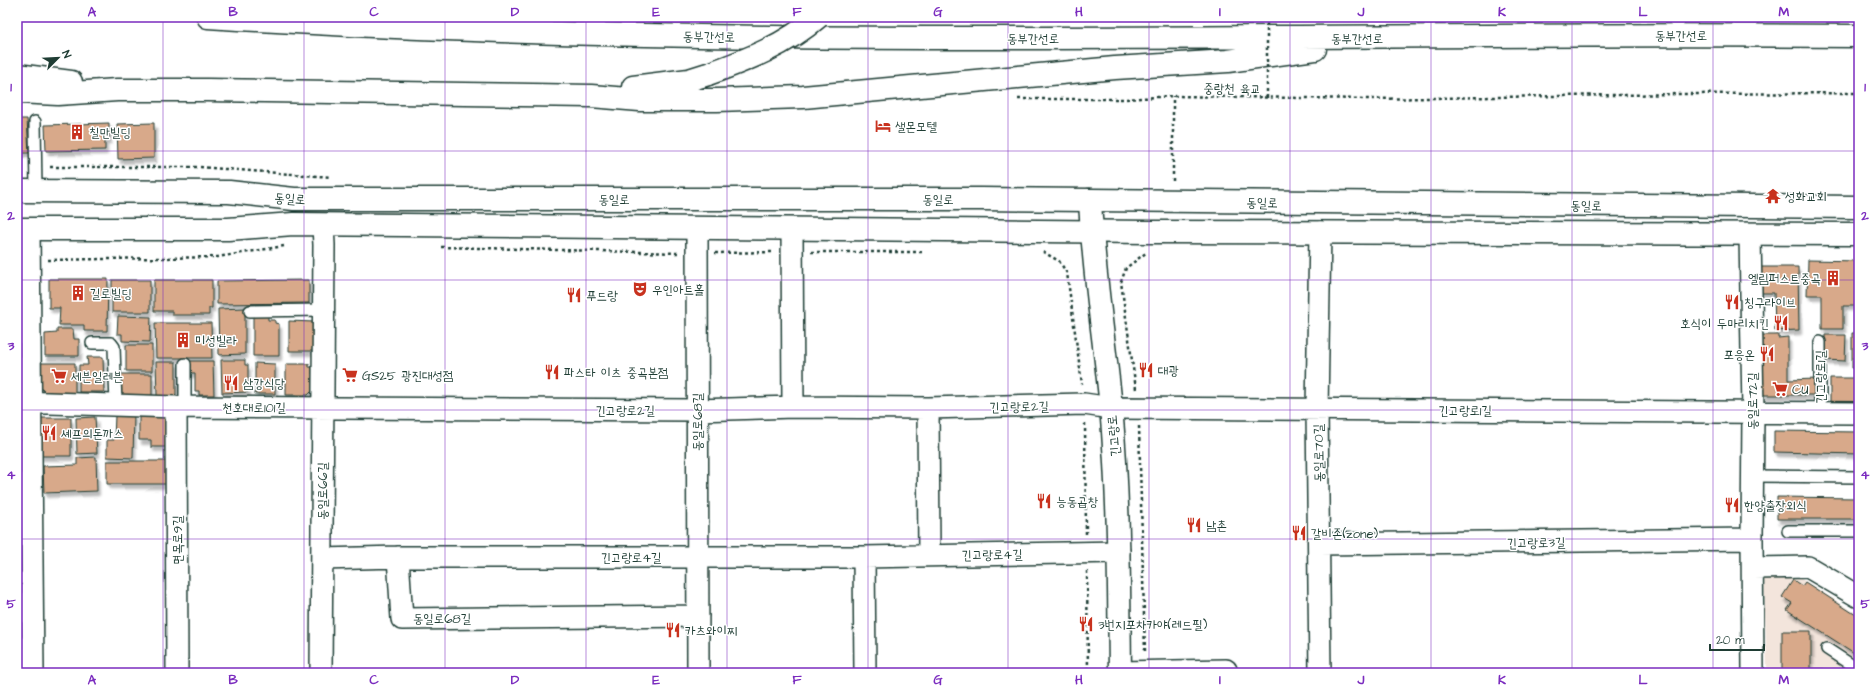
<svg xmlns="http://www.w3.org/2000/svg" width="1876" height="690" viewBox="0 0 1876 690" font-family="'Architects Daughter','Poor Story',sans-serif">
  <defs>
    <filter id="shadow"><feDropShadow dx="2.5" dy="4.5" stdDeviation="1" flood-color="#0004"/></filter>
  </defs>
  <rect width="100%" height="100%" fill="#fff"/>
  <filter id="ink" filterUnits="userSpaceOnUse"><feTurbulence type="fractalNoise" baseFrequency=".025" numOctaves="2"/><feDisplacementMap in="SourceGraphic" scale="8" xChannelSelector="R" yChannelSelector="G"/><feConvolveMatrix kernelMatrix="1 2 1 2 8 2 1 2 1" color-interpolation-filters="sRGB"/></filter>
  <g filter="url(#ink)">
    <path fill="#f3e5dc" d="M1795 575 1859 615V673H1767L1764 578Z"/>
    <path fill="#d8a98a" stroke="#1f3d34" filter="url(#shadow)" d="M17 119H27L29 153H17Z
      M109 123V139H105V150L46 151 45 125Z
      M154 123V158L118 159 117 124Z
      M1808 260 1859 261V306H1843V329H1822V295H1807Z
      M1759 267H1798L1799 330 1775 331 1774 293H1759Z
      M17 276H23V305H17Z
      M49 279H108L107 331H84V325H59L60 308H49Z
      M112 280H150V312H112Z
      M154 280H212V308H209V315H172V311H154Z
      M309 280V303L217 304V281Z
      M245 308V354L219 355 218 309Z
      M118 316 151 317 150 342 122 341V334H117Z
      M253 316H268V320H275V323L279 324V356H253Z
      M17 319H24L25 389 17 394Z
      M289 321 314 322V351H289Z
      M155 323H211L212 358H156Z
      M57 329H73L74 339H79V356H45V334L57 333Z
      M1852 333H1859V368H1852Z
      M1762 335H1778V338L1788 337V380L1817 379V395H1763Z
      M1825 335H1846L1845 361 1825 360Z
      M126 345H152V371H126Z
      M87 357H103L104 392H79V365H88Z
      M221 360H245V365H248V392L222 393Z
      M188 361H213L214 395H199V391H195V373H189Z
      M156 362H176V396H157Z
      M39 363H75V395L47 396 39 384Z
      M255 363 275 364V394H255Z
      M286 364H309V367H312V374H315V388L308 395H286Z
      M121 374H152V397H121Z
      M1830 378H1859V403H1830Z
      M139 413H161L173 426 172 447H151V440H139Z
      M115 415H134L133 458 107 457V440H114Z
      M95 417 97 453 77 454 76 418Z
      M40 418H71V456H40Z
      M1774 431 1859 432V454L1774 452Z
      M96 457 97 491 44 493 43 466 77 465V458Z
      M107 461H171V484H107Z
      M1777 497 1859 498V519H1777Z
      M1793 580 1802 586 1805 582 1859 617V656L1787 610 1792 603 1782 597Z
      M17 585H20V609H17Z
      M1782 631H1811V669H1824L1825 673H1782Z"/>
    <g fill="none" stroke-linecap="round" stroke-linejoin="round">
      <defs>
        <path id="lane" d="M35 122 36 191
          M250 311 324 310
          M92 343H111L114 347 116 405
          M185 364V407
          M1820 412V342
          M1752 476 1859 477
          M1788 531H1859
          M17 578 32 579
          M1827 649 1859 670"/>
        <path id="street" d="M697 228 698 673
          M29 229 33 673
          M792 229 793 407
          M1750 234 1753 412 1752 539 1753 673
          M17 402 176 407 697 410 793 407 928 408 1084 404 1111 408 1859 413
          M176 407 177 673
          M928 408 929 554
          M1320 544 1752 539
          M398 557 402 619 698 616
          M864 557 865 673
          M322 559 398 557H864L1119 552
          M1753 568 1808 567 1859 597
          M1120 672 1226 670V673
          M321 673 324 245 323 225
          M1320 673 1317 409 1320 232"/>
        <path id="secondary" d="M1090 200C1093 269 1104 338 1111 407 1119 496 1119 584 1120 673"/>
        <path id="primary" d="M17 191 229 192 294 199H981L1859 207
          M17 229H228L293 224 1151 232 1859 234"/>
        <path id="highway" d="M208 17C758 53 1309 31 1859 36
          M17 75 71 82
          M633 87 689 80 708 74
          M17 92 58 94 117 90H207L591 96 640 100H717L803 97 1115 68 1228 61 1315 49"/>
      </defs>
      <use href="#lane" stroke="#1f3d34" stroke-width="14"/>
      <use href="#street" stroke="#1f3d34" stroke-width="24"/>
      <use href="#secondary" stroke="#1f3d34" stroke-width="25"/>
      <use href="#primary" stroke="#1f3d34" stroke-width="25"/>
      <use href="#highway" stroke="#1f3d34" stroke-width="25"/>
      <path stroke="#1f3d34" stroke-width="2.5" stroke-dasharray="3 3" stroke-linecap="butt" d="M1018 99H1126L1173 96 1369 99 1682 94 1859 93
        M50 167H199L331 177
        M1173 181V96
        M441 247 678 253
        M811 252H924
        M1043 252 1059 261 1067 273 1082 384
        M715 253 774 252
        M48 260 218 257 284 246
        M1136 389 1121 282 1126 268 1147 252
        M1085 423 1086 534
        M1139 426 1145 653
        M1087 571 1088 673"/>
      <use href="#lane" stroke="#fff" stroke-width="11"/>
      <use href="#street" stroke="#fff" stroke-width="21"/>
      <use href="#secondary" stroke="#fff" stroke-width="22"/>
      <use href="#primary" stroke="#fff" stroke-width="22"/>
      <use href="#highway" stroke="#fff" stroke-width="22"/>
      <defs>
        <path id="highway-bridge" d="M708 74C747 60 786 45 818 17"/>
      </defs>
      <use href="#highway-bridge" stroke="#1f3d34" stroke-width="25" stroke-linecap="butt"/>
      <path stroke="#1f3d34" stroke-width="2.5" stroke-dasharray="3 3" stroke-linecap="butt" d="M1267 98V17"/>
      <use href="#highway-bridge" stroke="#fff" stroke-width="22"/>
    </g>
  </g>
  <path fill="none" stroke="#7b2cbf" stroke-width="1" stroke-opacity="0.55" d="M163 17V673M304 17V673M445 17V673M586 17V673M727 17V673M868 17V673M1008 17V673M1149 17V673M1290 17V673M1431 17V673M1572 17V673M1713 17V673M17 151H1859M17 280H1859M17 410H1859M17 539H1859"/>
  <defs>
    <symbol id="hotel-bare" viewBox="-9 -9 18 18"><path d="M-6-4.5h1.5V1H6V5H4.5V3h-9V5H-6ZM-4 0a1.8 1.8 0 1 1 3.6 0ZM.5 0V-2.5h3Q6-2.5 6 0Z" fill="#c8321e" stroke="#fff" stroke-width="2.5" paint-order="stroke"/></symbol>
    <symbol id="building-bare" viewBox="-9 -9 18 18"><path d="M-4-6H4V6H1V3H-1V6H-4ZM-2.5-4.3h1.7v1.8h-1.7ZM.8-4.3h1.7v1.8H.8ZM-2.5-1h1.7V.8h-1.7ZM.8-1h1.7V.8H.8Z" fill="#c8321e" stroke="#fff" stroke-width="2.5" paint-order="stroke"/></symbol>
    <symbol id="temple-bare" viewBox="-9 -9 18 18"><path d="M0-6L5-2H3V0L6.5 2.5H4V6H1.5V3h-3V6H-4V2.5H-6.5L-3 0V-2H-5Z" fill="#c8321e" stroke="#fff" stroke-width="2.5" paint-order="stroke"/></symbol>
    <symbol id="theatre-bare" viewBox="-9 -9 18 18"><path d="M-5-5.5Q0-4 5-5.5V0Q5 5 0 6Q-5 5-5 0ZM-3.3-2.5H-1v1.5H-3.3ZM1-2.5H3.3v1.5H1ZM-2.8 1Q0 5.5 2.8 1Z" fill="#c8321e" stroke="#fff" stroke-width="2.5" paint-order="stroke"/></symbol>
    <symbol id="restaurant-bare" viewBox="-9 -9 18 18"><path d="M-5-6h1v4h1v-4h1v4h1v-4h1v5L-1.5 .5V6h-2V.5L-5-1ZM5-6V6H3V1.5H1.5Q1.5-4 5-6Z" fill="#c8321e" stroke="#fff" stroke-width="2.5" paint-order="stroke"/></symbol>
    <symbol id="supermarket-bare" viewBox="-9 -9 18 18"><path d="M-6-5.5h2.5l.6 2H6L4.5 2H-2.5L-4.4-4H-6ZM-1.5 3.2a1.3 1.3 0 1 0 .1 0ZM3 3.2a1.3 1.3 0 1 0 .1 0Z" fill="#c8321e" stroke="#fff" stroke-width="2.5" paint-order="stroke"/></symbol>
  </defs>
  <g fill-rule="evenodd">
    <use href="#hotel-bare" x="872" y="115" width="22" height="22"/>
    <use href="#building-bare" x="66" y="121" width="22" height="22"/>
    <use href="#temple-bare" x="1762" y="185" width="22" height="22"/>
    <use href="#building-bare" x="1822" y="267" width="22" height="22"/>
    <use href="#theatre-bare" x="629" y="278" width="22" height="22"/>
    <use href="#building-bare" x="67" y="282" width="22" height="22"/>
    <use href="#restaurant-bare" x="563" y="284" width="22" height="22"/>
    <use href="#restaurant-bare" x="1721" y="291" width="22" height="22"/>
    <use href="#restaurant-bare" x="1770" y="312" width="22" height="22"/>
    <use href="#building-bare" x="172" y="329" width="22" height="22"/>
    <use href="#restaurant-bare" x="1756" y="343" width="22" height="22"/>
    <use href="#restaurant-bare" x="1135" y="359" width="22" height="22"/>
    <use href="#restaurant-bare" x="541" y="361" width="22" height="22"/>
    <use href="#supermarket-bare" x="339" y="364" width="22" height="22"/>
    <use href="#supermarket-bare" x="48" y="365" width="22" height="22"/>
    <use href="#restaurant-bare" x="220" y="372" width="22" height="22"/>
    <use href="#supermarket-bare" x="1769" y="378" width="22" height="22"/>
    <use href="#restaurant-bare" x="38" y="422" width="22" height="22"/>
    <use href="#restaurant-bare" x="1033" y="490" width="22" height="22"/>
    <use href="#restaurant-bare" x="1721" y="494" width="22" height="22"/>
    <use href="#restaurant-bare" x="1183" y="514" width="22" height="22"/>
    <use href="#restaurant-bare" x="1288" y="522" width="22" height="22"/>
    <use href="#restaurant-bare" x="1075" y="613" width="22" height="22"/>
    <use href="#restaurant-bare" x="662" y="619" width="22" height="22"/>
  </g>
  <g text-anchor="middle" stroke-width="3" stroke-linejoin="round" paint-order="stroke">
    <g font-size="13" fill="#1f3d34" stroke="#fff">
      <text x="1681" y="40">동부간선로</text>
      <text transform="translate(709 36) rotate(1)" y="5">동부간선로</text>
      <text x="1033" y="43">동부간선로</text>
      <text x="1357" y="43">동부간선로</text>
      <text transform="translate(1232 88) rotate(1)" y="5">중랑천 육교</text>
      <text transform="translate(290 198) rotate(4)" y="5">동일로</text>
      <text x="614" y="204">동일로</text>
      <text x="938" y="204">동일로</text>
      <text transform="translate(1262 202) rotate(1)" y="5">동일로</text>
      <text transform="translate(1586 205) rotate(1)" y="5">동일로</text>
      <text transform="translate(1820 377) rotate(-90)" y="5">긴고랑로1길</text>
      <text transform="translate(1752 401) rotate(-90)" y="5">동일로72길</text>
      <text transform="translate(1019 406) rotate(-1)" y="5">긴고랑로2길</text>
      <text x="254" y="412">천호대로101길</text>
      <text x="625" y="415">긴고랑로2길</text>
      <text x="1465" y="415">긴고랑로1길</text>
      <text transform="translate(697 422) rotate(-90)" y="5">동일로68길</text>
      <text transform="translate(1113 436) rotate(-95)" y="5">긴고랑로</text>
      <text transform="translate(1318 453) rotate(-91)" y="5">동일로70길</text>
      <text transform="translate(322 491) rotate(-90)" y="5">동일로66길</text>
      <text transform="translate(177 540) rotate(-90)" y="5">면목로9길</text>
      <text transform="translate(1536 542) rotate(-1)" y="5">긴고랑로3길</text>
      <text transform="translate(992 554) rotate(-1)" y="5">긴고랑로4길</text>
      <text x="631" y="562">긴고랑로4길</text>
      <text x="442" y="623">동일로68길</text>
    </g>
    <g font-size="13" fill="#1f3d34" stroke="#fff" text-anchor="start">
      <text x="895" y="131">샐몬모텔</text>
      <text x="89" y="137">칠만빌딩</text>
      <text x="1785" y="201">성화교회</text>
      <text x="1821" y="283" text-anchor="end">엘림퍼스트중곡</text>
      <text x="652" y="294">우인아트홀</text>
      <text x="90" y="298">길로빌딩</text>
      <text x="586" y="300">푸드랑</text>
      <text x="1744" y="307">칭구라이브</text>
      <text x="1769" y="328" text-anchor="end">호식이 두마리치킨</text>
      <text x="195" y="345">미성빌라</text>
      <text x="1755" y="359" text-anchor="end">포응온</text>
      <text x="1158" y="375">대광</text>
      <text x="564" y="377">파스타 이츠 중곡본점</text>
      <text x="362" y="380">GS25 광진대성점</text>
      <text x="71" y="381">세븐일레븐</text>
      <text x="243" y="388">삼강식당</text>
      <text x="1792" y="394">CU</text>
      <text x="61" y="438">셰프의돈까스</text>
      <text x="1056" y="506">능동곱창</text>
      <text x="1744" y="510">한양출장외식</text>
      <text x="1206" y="530">남촌</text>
      <text x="1311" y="538">갈비존(zone)</text>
      <text x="1098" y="629">3번지포차카야(레드필)</text>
      <text x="685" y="635">카츠와이찌</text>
    </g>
  </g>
  <rect width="1876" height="690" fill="none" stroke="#fff" stroke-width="44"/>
  <g transform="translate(58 58) rotate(66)" stroke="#ffffff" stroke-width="3" paint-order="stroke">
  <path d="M0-3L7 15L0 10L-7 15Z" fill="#1f3d34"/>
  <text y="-6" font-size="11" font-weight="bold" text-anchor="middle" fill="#1f3d34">N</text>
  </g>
  <path d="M1710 644v6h54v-6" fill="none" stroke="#1f3d34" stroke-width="2"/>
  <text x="1716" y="644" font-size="12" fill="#1f3d34" stroke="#ffffff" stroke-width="3" paint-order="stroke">20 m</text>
  <rect x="22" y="22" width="1832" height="646" fill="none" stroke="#7b2cbf" stroke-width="1.5"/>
  <g font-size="13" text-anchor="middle" font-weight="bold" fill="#7b2cbf">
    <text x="92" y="16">A</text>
    <text x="233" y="16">B</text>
    <text x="374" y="16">C</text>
    <text x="515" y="16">D</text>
    <text x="656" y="16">E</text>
    <text x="797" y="16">F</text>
    <text x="938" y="16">G</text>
    <text x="1079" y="16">H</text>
    <text x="1220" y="16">I</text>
    <text x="1361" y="16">J</text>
    <text x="1502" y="16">K</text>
    <text x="1643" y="16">L</text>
    <text x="1784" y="16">M</text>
    <text x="11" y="91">1</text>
    <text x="1865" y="91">1</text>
    <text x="11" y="220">2</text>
    <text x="1865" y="220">2</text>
    <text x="11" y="350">3</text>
    <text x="1865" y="350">3</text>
    <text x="11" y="479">4</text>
    <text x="1865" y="479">4</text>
    <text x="11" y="608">5</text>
    <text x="1865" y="608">5</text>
    <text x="92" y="684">A</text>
    <text x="233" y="684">B</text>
    <text x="374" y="684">C</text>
    <text x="515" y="684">D</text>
    <text x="656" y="684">E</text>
    <text x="797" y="684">F</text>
    <text x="938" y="684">G</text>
    <text x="1079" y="684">H</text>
    <text x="1220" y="684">I</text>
    <text x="1361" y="684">J</text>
    <text x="1502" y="684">K</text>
    <text x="1643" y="684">L</text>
    <text x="1784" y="684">M</text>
  </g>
</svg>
